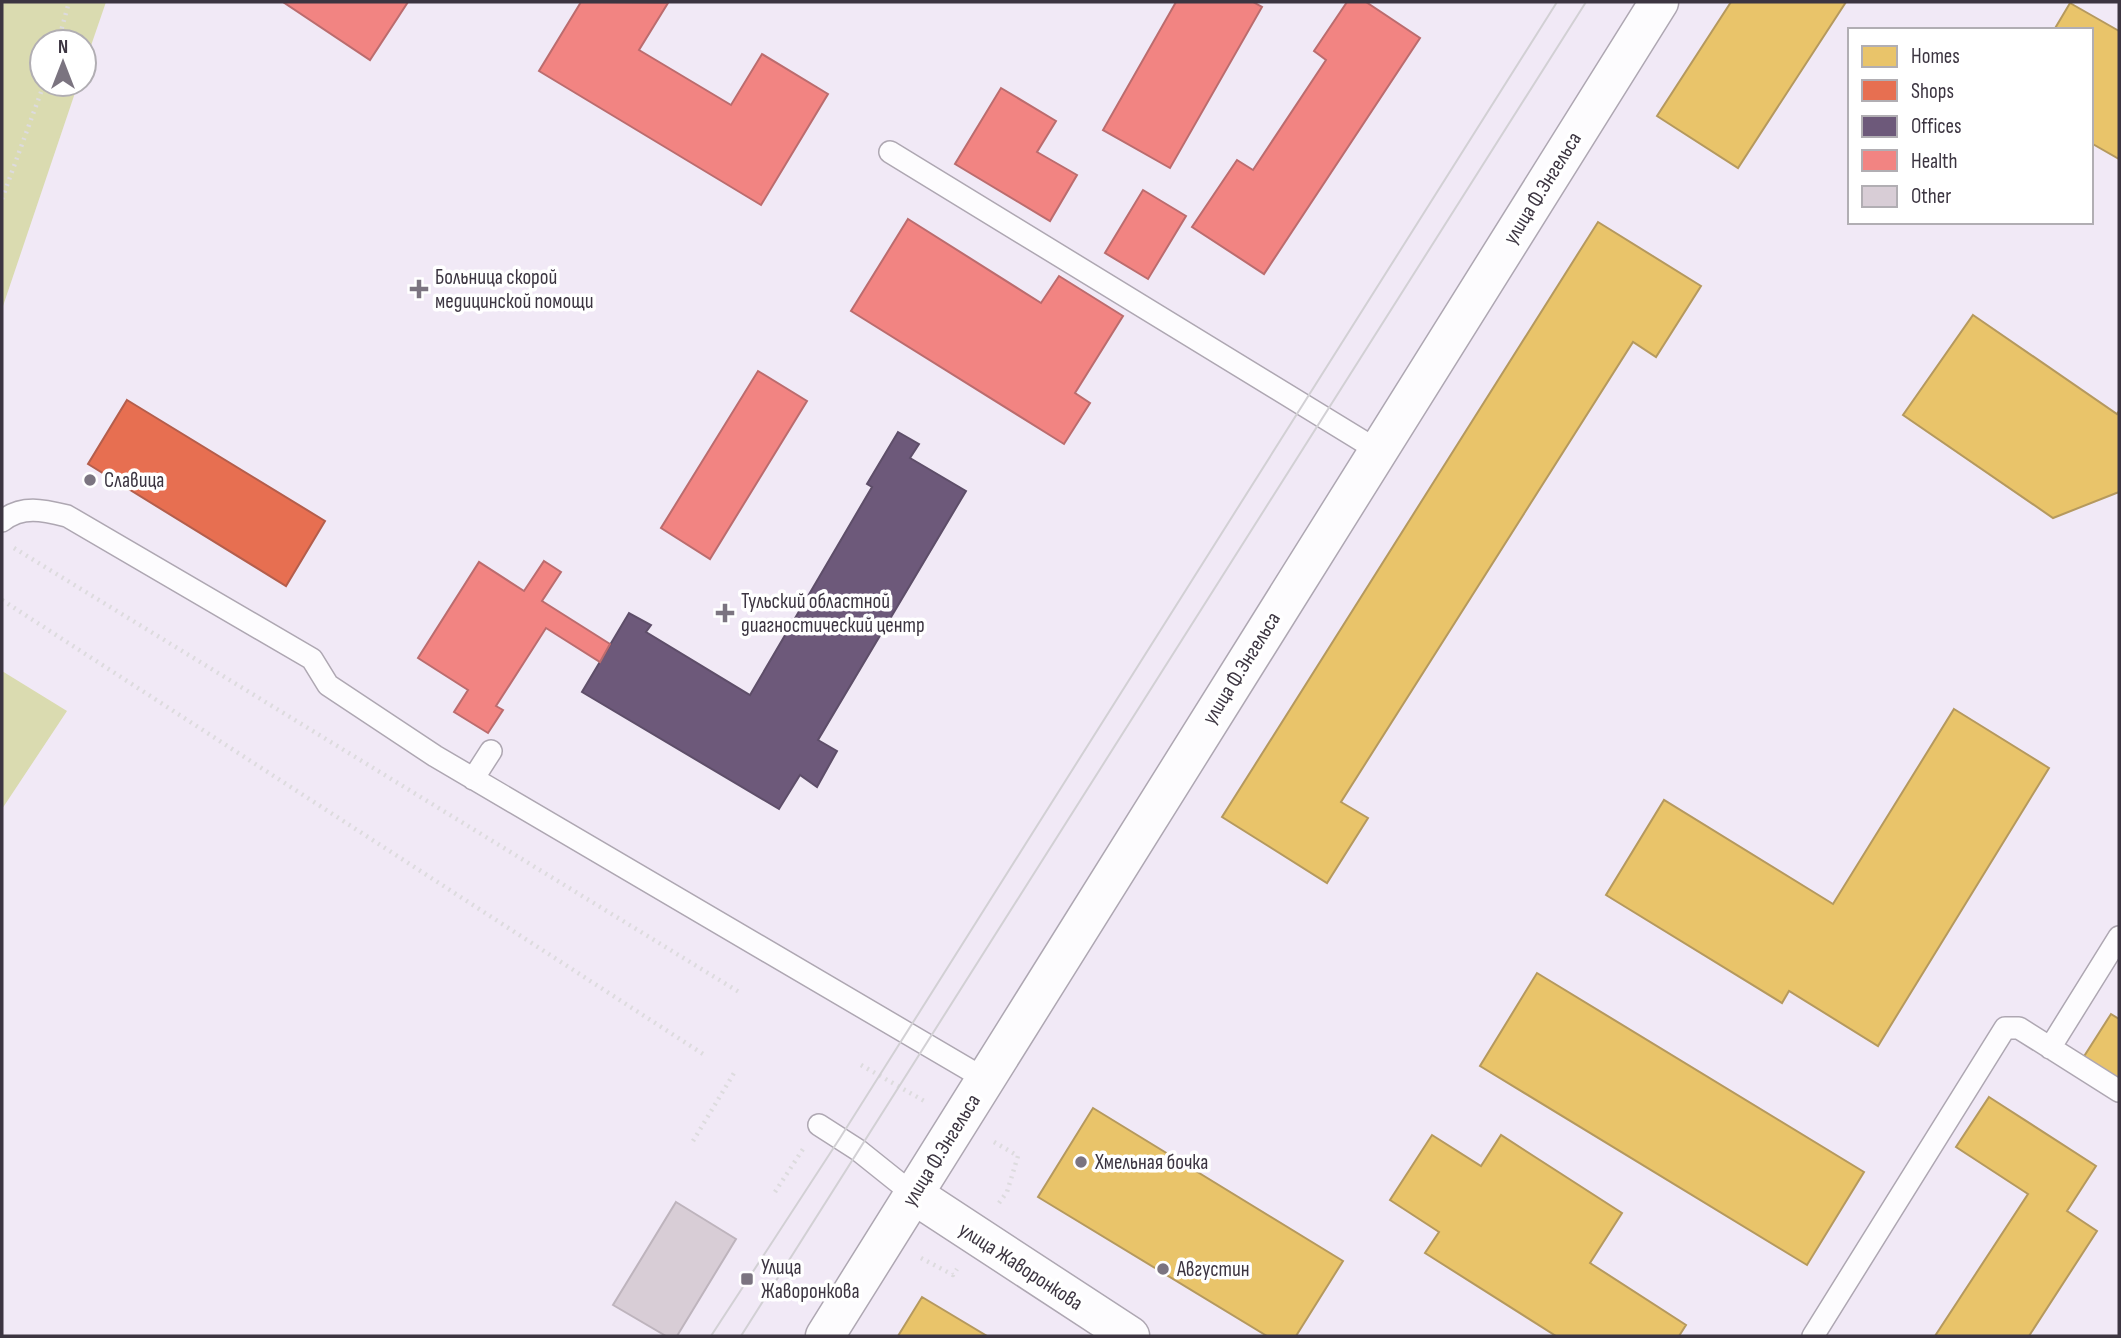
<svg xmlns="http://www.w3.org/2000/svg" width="2121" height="1338" viewBox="0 0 2121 1338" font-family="'Sofia Sans Condensed',sans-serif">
  <rect width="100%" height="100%" fill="#f1e9f6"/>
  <path fill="#dadbb0" d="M2 2H106L84 66V42H42V84H78L2 309Z
    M2 671 67 711 2 809Z"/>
  <path fill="#e9c46a" stroke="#b5995e" stroke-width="2" d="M1731 2H1846L1738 168 1657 116Z
    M2070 3 2119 31V159L2091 143V30H2054Z
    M1598 222 1701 286 1656 357 1633 342 1341 802 1368 818 1327 883 1222 817Z
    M1973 315 2117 414 2119 411V492L2053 518 1903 415Z
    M1954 709 2049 768 1878 1046 1789 991 1782 1003 1606 895 1664 800 1833 904Z
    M1537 973 1864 1172 1807 1265 1480 1066Z
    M2111 1014 2119 1019V1081L2083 1058Z
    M1989 1097 2096 1166 2067 1211 2097 1231 2029 1336H1935L2028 1194 1956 1147Z
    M1093 1108 1343 1261 1296 1336H1267L1038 1197Z
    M1432 1135 1481 1166 1501 1135 1622 1213 1590 1263 1686 1325 1679 1336H1556L1425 1253 1439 1232 1390 1200Z
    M922 1297 987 1336H898Z"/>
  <path fill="#e76f51" stroke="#b45e4c" stroke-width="2" d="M127 400 325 521 286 586 88 464Z"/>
  <path fill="#6d597a" stroke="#5e4e69" stroke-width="2" d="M898 432 919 444 910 458 966 491 818 740 837 751 817 787 800 775 779 809 582 692 629 613 651 625 646 632 750 695 872 487 867 484Z"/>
  <path fill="#f28482" stroke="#bb6c6e" stroke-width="2" d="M283 2H408L370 60Z
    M581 2 668 3 639 50 731 105 762 54 828 94 761 205 539 71Z
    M1176 2H1253L1262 7 1170 168 1103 130Z
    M1347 2H1366L1420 38 1264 274 1192 227 1237 160 1253 170 1326 60 1314 51Z
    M1001 88 1056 121 1037 152 1077 175 1050 221 955 164Z
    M1143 190 1186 216 1148 279 1105 253Z
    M908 219 1041 303 1059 276 1123 316 1075 393 1090 403 1064 444 851 311Z
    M758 371 807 401 710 559 661 528Z
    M544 561 561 572 542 601 610 644 600 662 546 628 496 706 503 710 488 733 454 712 468 690 418 658 479 562 524 591Z"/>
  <path fill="#d8cdd6" stroke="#beb4bd" stroke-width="2" d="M676 1202 736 1239 677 1336H666L613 1305Z"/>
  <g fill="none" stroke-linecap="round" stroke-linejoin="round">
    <defs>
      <path id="lane" d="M890 152 1377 450
        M2 521C22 505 43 510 67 516L312 659 328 685 435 756 985 1079
        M473 779 491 751
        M2050 1048 2119 937
        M819 1125 858 1150 913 1194
        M1813 1336 2005 1028H2019L2119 1091"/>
      <path id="street" d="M913 1194 1130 1336"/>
      <path id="secondary" d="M825 1336 1659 2"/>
    </defs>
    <use href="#lane" stroke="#aea7b2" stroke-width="24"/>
    <use href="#street" stroke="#aea7b2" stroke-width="41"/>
    <use href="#secondary" stroke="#aea7b2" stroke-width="41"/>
    <path stroke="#dddbde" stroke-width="4.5" stroke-dasharray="2 5" stroke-linecap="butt" d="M58 42 69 2
      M2 199 44 84
      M14 548 739 992
      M2 600 703 1054
      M861 1065 926 1102
      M693 1141 734 1073
      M994 1142 1018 1156 1007 1192 999 1203
      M775 1192 803 1149
      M921 1258 953 1275 957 1269"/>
    <use href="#lane" stroke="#fdfcfe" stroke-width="21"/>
    <use href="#street" stroke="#fdfcfe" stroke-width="38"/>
    <use href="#secondary" stroke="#fdfcfe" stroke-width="38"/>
    <path stroke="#d2d0d4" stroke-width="2" d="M711 1336 840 1138 1557 2
      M741 1336 1586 2"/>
  </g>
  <g fill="#7b7480" stroke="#fff" stroke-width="2.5">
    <path d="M415.5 278.5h7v7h7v7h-7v7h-7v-7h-7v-7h7z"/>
    <circle cx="90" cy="480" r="7"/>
    <path d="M721.5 602.5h7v7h7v7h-7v7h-7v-7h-7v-7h7z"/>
    <circle cx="1081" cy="1162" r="7"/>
    <circle cx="1163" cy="1269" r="7"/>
    <rect x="740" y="1272" width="14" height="14" rx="3.5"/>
  </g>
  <g text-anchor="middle" stroke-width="7" stroke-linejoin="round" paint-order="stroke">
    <g font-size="21" fill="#3c3541" stroke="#fff">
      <text transform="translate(1542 188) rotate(-58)" y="7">улица Ф.Энгельса</text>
      <text transform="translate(1241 668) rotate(-58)" y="7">улица Ф.Энгельса</text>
      <text transform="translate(941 1150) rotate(-58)" y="7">улица Ф.Энгельса</text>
      <text transform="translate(1021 1266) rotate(33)" y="7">улица Жаворонкова</text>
    </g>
    <g font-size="21" fill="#3c3541" stroke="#fff" text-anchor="start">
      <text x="435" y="284">Больница скорой<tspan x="435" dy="24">медицинской помощи</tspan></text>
      <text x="104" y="487">Славица</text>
      <text x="741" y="608">Тульский областной<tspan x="741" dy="24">диагностический центр</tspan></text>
      <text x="1095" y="1169">Хмельная бочка</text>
      <text x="761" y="1274">Улица<tspan x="761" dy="24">Жаворонкова</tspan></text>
      <text x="1177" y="1276">Августин</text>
    </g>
  </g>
  <rect width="2121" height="1338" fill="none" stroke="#3c3541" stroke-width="7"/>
  <rect x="1848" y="28" width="245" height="196" fill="#ffffff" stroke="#b1aeb3" stroke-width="2"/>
  <rect x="1862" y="46" width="35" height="21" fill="#e9c46a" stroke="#b1aeb3" stroke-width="2"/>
  <text x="1911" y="63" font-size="21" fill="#3c3541">Homes</text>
  <rect x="1862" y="80" width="35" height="21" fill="#e76f51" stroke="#b1aeb3" stroke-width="2"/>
  <text x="1911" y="98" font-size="21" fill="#3c3541">Shops</text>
  <rect x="1862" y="116" width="35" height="21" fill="#6d597a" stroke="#b1aeb3" stroke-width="2"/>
  <text x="1911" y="133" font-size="21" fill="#3c3541">Offices</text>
  <rect x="1862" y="150" width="35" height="21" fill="#f28482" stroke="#b1aeb3" stroke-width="2"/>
  <text x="1911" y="168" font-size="21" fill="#3c3541">Health</text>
  <rect x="1862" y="186" width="35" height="21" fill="#d8cdd6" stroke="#b1aeb3" stroke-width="2"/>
  <text x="1911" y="203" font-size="21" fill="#3c3541">Other</text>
  <g transform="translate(63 63)"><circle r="33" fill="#ffffff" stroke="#b1aeb3" stroke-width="2"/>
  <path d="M0-5L12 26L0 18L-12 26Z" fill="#7b7480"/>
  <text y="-10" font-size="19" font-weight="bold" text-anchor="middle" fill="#3c3541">N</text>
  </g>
</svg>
